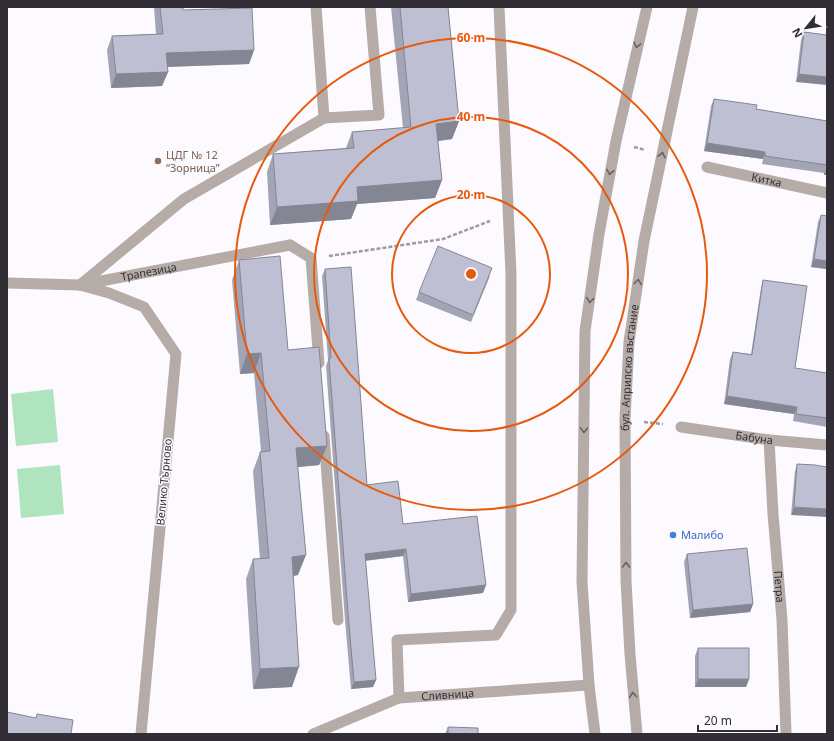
<svg xmlns="http://www.w3.org/2000/svg" width="834" height="741" viewBox="0 0 834 741" font-family="'Noto Sans',sans-serif">
  <rect width="100%" height="100%" fill="#fcfafe"/>
  <path fill="#afe4bf" d="M53 389 58 442 16 446 11 394Z
    M60 465 64 514 21 518 17 469Z"/>
  <g fill="none" stroke-linecap="round" stroke-linejoin="round">
    <path stroke="#9d9aa0" stroke-width="2.5" stroke-dasharray="4 2" stroke-linecap="butt" d="M634 147 645 150
      M329 256 443 239 490 221
      M644 422 663 424"/>
    <path stroke="#b5aca8" stroke-width="11" d="M324 118 379 115 370 7
      M290 245 311 258 319 363
      M324 436 338 620"/>
    <g stroke="#b5aca8" stroke-width="11">
      <path id="s1" d="M707 167 827 193"/>
      <path id="s2" d="M7 283 80 285 290 245"/>
      <path d="M80 285 109 293 144 307 176 354 141 734"/>
      <path d="M80 285 184 199 324 118 316 7"/>
      <path id="s3" d="M681 427 769 440 827 445"/>
      <path id="s4" d="M769 440 773 514 782 620 786 734"/>
      <path d="M399 698 397 640 496 635 511 610V274L499 7"/>
      <path id="s5" d="M313 734 399 698 589 685"/>
    </g>
    <g stroke="#b5aca8" stroke-width="11">
      <path d="M595 734 589 685 582 582 585 331 599 234 616 141 647 7"/>
      <path id="s6" d="M637 734 630 654 626 581 625 419 629 342 644 241 693 7"/>
    </g>
  </g>
  <path fill="#a3a4b5" d="M154 7H183V10L254 50 249 64 167 67 168 72 162 86 111 88 107 50 112 36 156 34Z
    M391 7H448L459 121 452 139 438 141 442 180 435 198 357 204 351 219 270 225 267 172 273 154 346 148 352 132 403 128Z
    M804 32 827 35 796 82 801 40Z
    M714 99 756 109 827 121V175H824V173L762 164 763 159 704 151 711 106Z
    M821 215 827 269 811 267 818 222Z
    M239 260 288 350 327 446 319 465 298 467V575L294 576 292 687 253 689 246 579 253 559H260L253 471 260 452 261 451 254 373 240 374 232 280Z
    M325 269 367 485 403 524 486 585 483 593 408 602 403 556 365 561 376 680 373 687 351 689 345 620 326 366 328 360 322 276Z
    M490 276 471 322 416 300 419 292Z
    M763 280 795 368 827 373V427L793 421 794 414 724 404 730 359 733 352 751 354 761 288Z
    M797 464 815 465 791 515 795 471Z
    M687 554 753 604 750 612 690 618 684 562Z
    M698 648 749 679 746 687H695V656Z
    M448 727 478 734H445Z"/>
  <path fill="#858693" d="M254 50 249 64 161 67 166 53Z
    M168 72 162 86 111 88 116 74Z
    M799 74 827 77V85L796 82Z
    M459 121 452 139 430 142 436 124Z
    M707 143 765 152 763 159 704 151Z
    M827 167V175H824Z
    M442 180 435 198 357 204 351 219 270 225 277 207 357 187Z
    M814 259 827 261V269L811 267Z
    M261 353 254 373 240 374 247 354Z
    M727 396 797 407 794 414 724 404Z
    M327 446 319 465 289 468 296 448Z
    M794 507 827 509V517L791 515Z
    M406 549 403 556 362 561 365 554Z
    M306 555 298 575 285 577 292 557Z
    M486 585 483 593 408 602 411 594Z
    M753 604 750 612 690 618 693 610Z
    M299 667 292 687 253 689 260 669Z
    M698 679H749L746 687H695Z
    M376 680 373 687 351 689 354 682Z"/>
  <path fill="#bebfd2" stroke="#858693" d="M160 7H183V10L252 8 254 50 166 53 168 72 116 74 112 36 163 34Z
    M400 7H448L459 121 436 124 442 180 357 187 358 201 277 207 273 154 354 148 352 132 411 127Z
    M804 32 827 35V77L799 74Z
    M714 99 757 105 756 109 827 121V167V165L765 156V152L707 143Z
    M821 215 827 216V261L814 259Z
    M438 246 492 268 473 315 419 292Z
    M280 256 288 350 319 347 327 446 296 448 306 555 292 557 299 667 260 669 253 559 269 558 260 452 270 451 261 353 247 354 239 260Z
    M351 267 367 485 398 481 403 524 477 516 486 585 411 594 406 549 365 554 376 680 354 682 348 613 329 359 331 358 325 269Z
    M763 280 807 286 795 368 827 373V418L796 414 797 407 727 396 733 352 752 355Z
    M797 464 815 465 827 467V509L794 507Z
    M747 548 753 604 693 610 687 554Z
    M698 648H749V679H698Z
    M7 712 36 718 37 714 73 720 71 734H7Z
    M448 727 478 728V734H448Z"/>
  <defs><path id="oneway-chevron" d="M-2-3.5L2.5 0L-2 3.5" fill="none" stroke-width="1.6" stroke-linecap="round" stroke-linejoin="round"/></defs>
  <g stroke="#666063">
    <use href="#oneway-chevron" transform="translate(637 45) rotate(104)"/>
    <use href="#oneway-chevron" transform="translate(662 155) rotate(-78)"/>
    <use href="#oneway-chevron" transform="translate(610 172) rotate(101)"/>
    <use href="#oneway-chevron" transform="translate(638 282) rotate(-82)"/>
    <use href="#oneway-chevron" transform="translate(590 300) rotate(98)"/>
    <use href="#oneway-chevron" transform="translate(584 430) rotate(91)"/>
    <use href="#oneway-chevron" transform="translate(626 565) rotate(-90)"/>
    <use href="#oneway-chevron" transform="translate(633 695) rotate(-95)"/>
  </g>
  <g fill="none" stroke="#e8590c" stroke-width="2">
    <circle cx="471" cy="274" r="79"/>
    <circle cx="471" cy="274" r="157"/>
    <circle cx="471" cy="274" r="236"/>
  </g>
  <circle fill="#8d6e63" stroke="#fcfafe" stroke-width="1.5" cx="158" cy="161" r="4"/>
  <circle fill="#3f7fe0" stroke="#fcfafe" stroke-width="1.5" cx="673" cy="535" r="4"/>
  <g text-anchor="middle" stroke-width="3" stroke-linejoin="round" paint-order="stroke">
    <g font-size="11" fill="#785e54" stroke="#fcfafe" text-anchor="start">
      <text x="166" y="159">ЦДГ № 12<tspan x="166" dy="13">“Зорница”</tspan></text>
    </g>
    <g font-size="11" fill="#312e35" stroke="#fcfafe">
      <text dy="4" stroke="none"><textPath href="#s1" startOffset="61">Китка</textPath></text>
      <text dy="4" stroke="none"><textPath href="#s2" startOffset="143">Трапезица</textPath></text>
      <text dy="4" stroke="none"><textPath href="#s6" startOffset="367">бул. Априлско въстание</textPath></text>
      <text dy="4" stroke="none"><textPath href="#s3" startOffset="74">Бабуна</textPath></text>
      <text transform="translate(164 482) rotate(-85)" y="4">Велико Търново</text>
      <text dy="4" stroke="none"><textPath href="#s4" startOffset="147">Петра</textPath></text>
      <text dy="4" stroke="none"><textPath href="#s5" startOffset="142">Сливница</textPath></text>
    </g>
    <g font-size="11" fill="#366cbe" stroke="#fcfafe" text-anchor="start">
      <text x="681" y="539">Малибо</text>
    </g>
  </g>
  <circle cx="471" cy="274" r="6" fill="#e8590c" stroke="#fcfafe" stroke-width="2"/>
  <g font-size="12" text-anchor="middle" font-weight="bold" fill="#e8590c" stroke="#fcfafe" stroke-width="3" stroke-linejoin="round" paint-order="stroke">
    <text x="471" y="42">60 m</text>
    <text x="471" y="121">40 m</text>
    <text x="471" y="199">20 m</text>
  </g>
  <rect width="834" height="741" fill="none" stroke="#312e35" stroke-width="16"/>
  <g transform="translate(806 28) rotate(240)" stroke="#fcfafe" stroke-width="3" paint-order="stroke">
  <path d="M0-3L7 15L0 10L-7 15Z" fill="#312e35"/>
  <text y="-6" font-size="11" font-weight="bold" text-anchor="middle" fill="#312e35">N</text>
  </g>
  <path d="M698 725v6h79v-6" fill="none" stroke="#312e35" stroke-width="2"/>
  <text x="704" y="725" font-size="12" fill="#312e35" stroke="#fcfafe" stroke-width="3" paint-order="stroke">20 m</text>
</svg>
